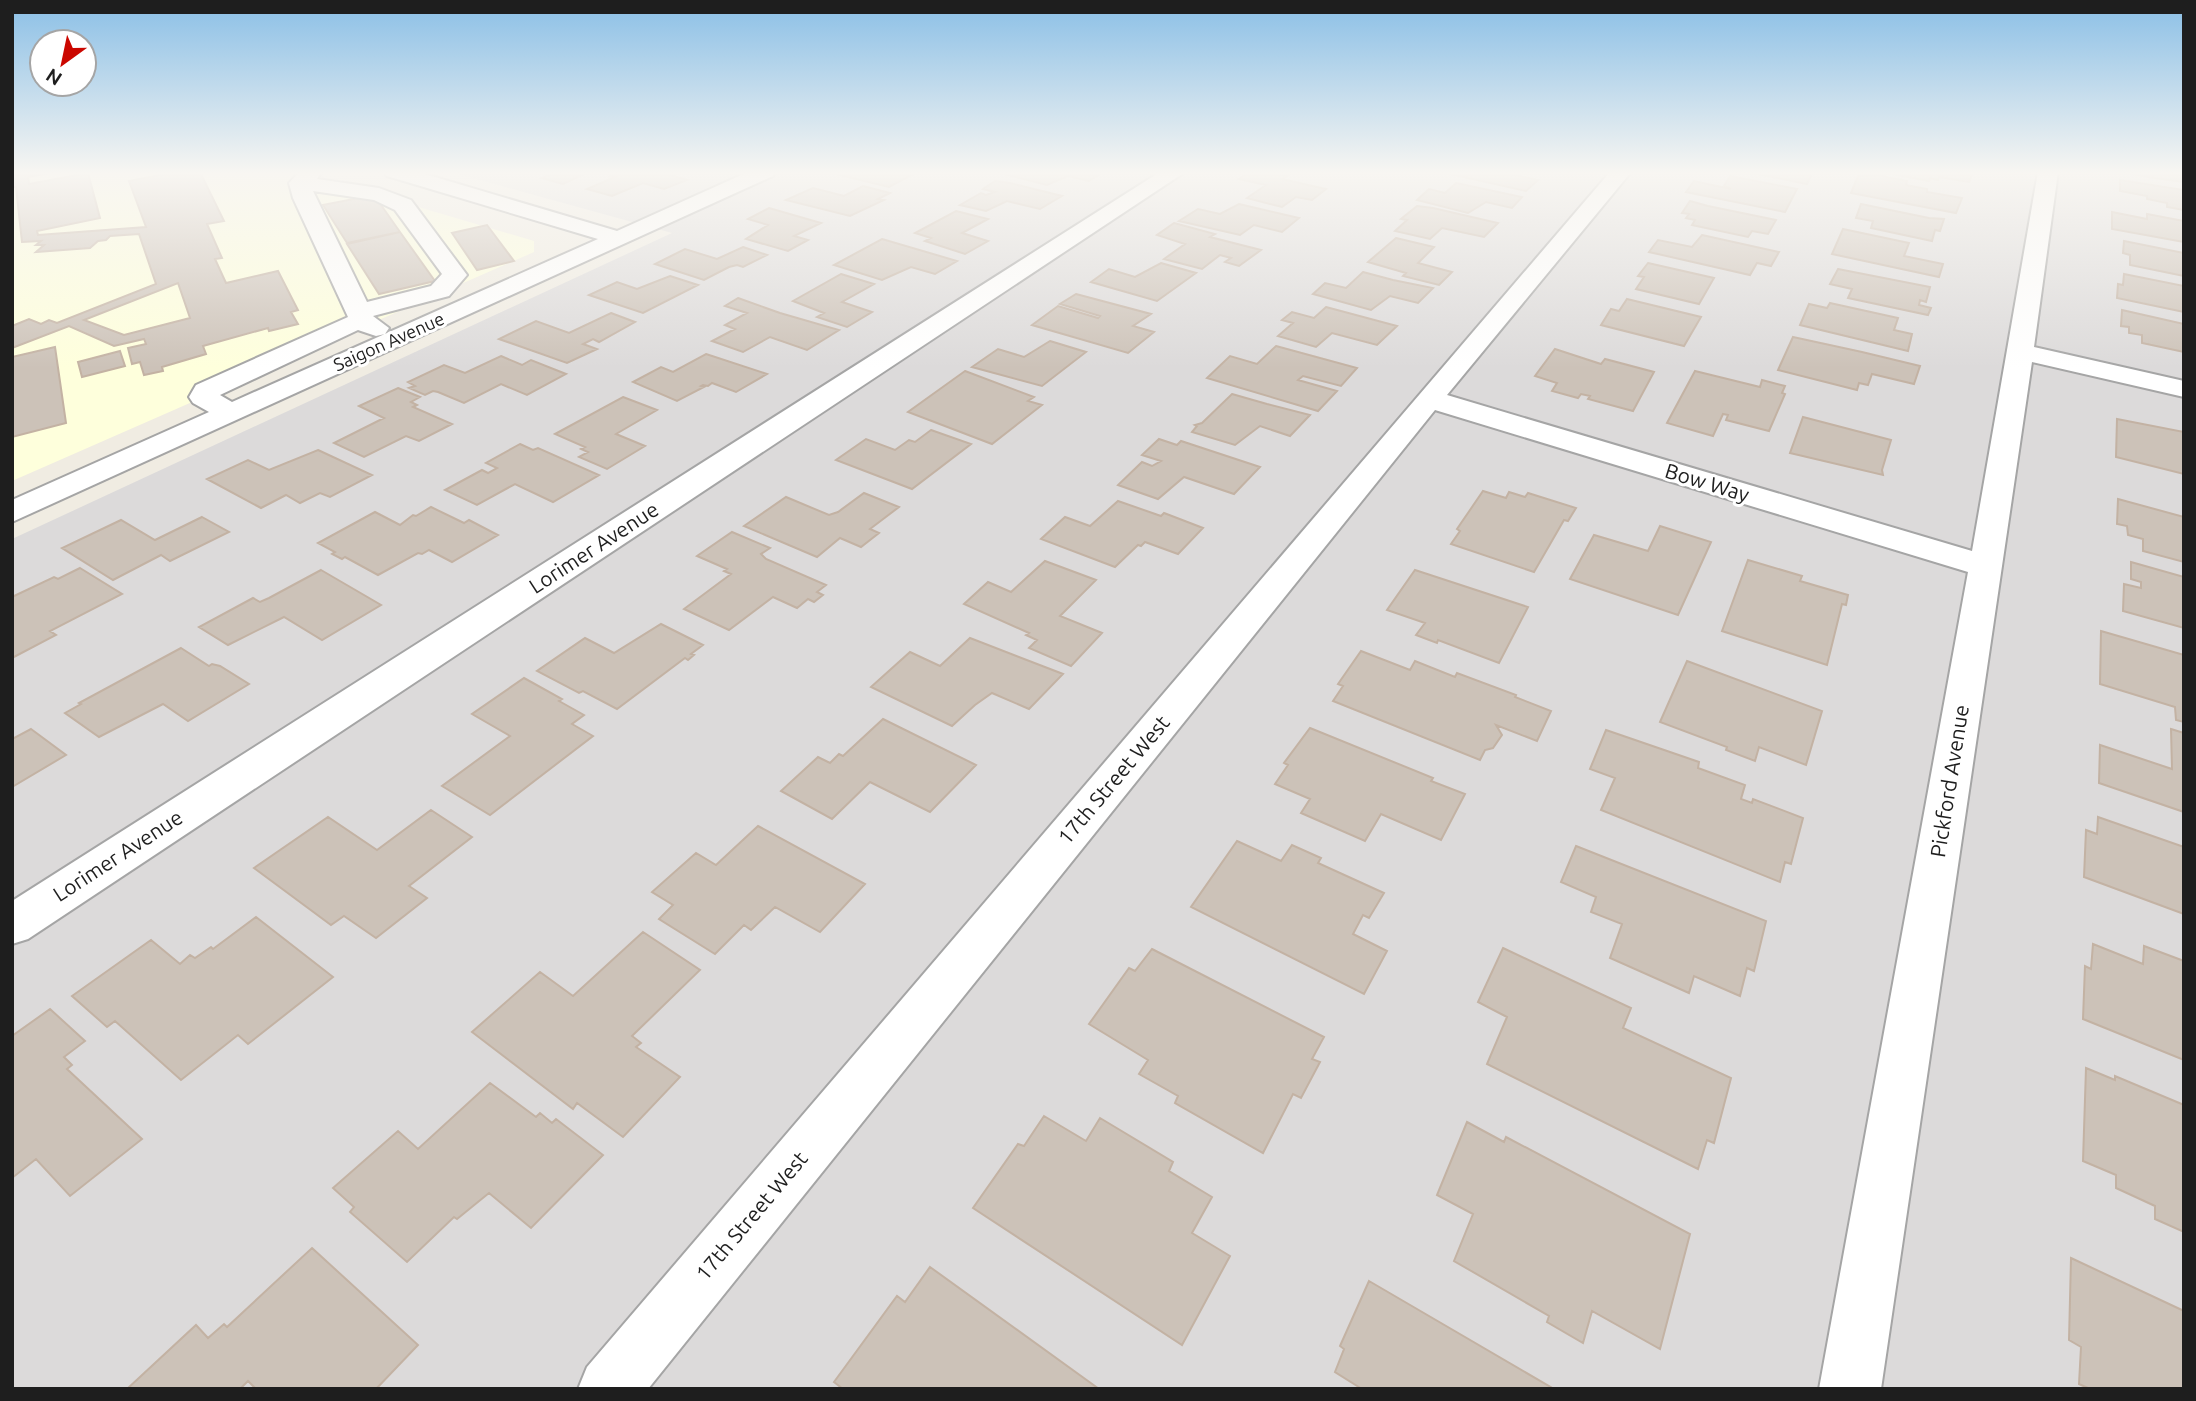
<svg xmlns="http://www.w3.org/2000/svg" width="2196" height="1401" viewBox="0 0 2196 1401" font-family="Ubuntu,sans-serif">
  <rect width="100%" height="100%" fill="#f0ece2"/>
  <path fill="#dcdada" d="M451 172H2184V1389H12V539L672 233Z"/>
  <path fill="#feffdc" d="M12 172H300L534 241V252L12 481Z"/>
  <path fill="#ccc2b8" stroke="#c3b2a3" stroke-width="2" fill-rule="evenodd" d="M13 172H56L28 177 29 184 88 173 100 218 37 231 38 235 146 227 129 181 175 172H200L224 221 207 224 222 258 215 259 226 283 278 271 298 310 291 312 298 324 269 331 268 328 203 346 206 354 162 367 163 371 144 375 140 362 132 364 128 348 146 344 144 339 114 346 69 326 12 348V326L29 319 41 324 49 320 57 323 156 284 139 234 110 236 106 240 98 241 90 248 36 252 44 245H36L41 241 22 242 16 187H12ZM178 283 190 318 124 335 84 320Z
    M556 172H588L563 184 542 178Z
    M618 172H676L670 175 687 180 664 189 643 183 612 196 587 189 615 177 610 176Z
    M845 172H917L889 187 840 175Z
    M1007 172H1103L1089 181 1068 176 1047 185 1004 174Z
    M1249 172H1272L1287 176 1282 179 1326 189 1312 200 1296 197 1282 207 1247 198 1266 185 1239 179Z
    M1512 172 1510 174 1538 180 1526 191 1446 173Z
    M1748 172H1813L1807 184Z
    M1882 172H1973L1969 182 1939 177 1938 180 1930 178 1929 181Z
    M2123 172H2184V182L2148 177Z
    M1877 175 1907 181 1906 185 1927 189V192L1962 198 1956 213 1851 193 1858 176Z
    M1730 176 1797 189 1785 212 1686 192 1694 181 1731 189 1724 186Z
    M2120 180 2184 190V210L2167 207V203L2147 199V196L2120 191Z
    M995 181 1010 183 1062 196 1040 209 1007 201 986 211 960 205 981 193 986 195 995 192 983 189Z
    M1456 183 1522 197 1512 208 1486 202 1468 213 1417 200 1429 189 1445 193Z
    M863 186 890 193 878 199 884 200 850 216 786 200 813 188 844 196Z
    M374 195 400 232 347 243 323 205Z
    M1690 201 1708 206 1776 220 1768 234 1752 231 1748 237 1692 225 1695 220 1686 218 1689 214 1682 213Z
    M1239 204 1299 218 1282 232 1254 225 1240 235 1179 221 1198 209 1220 214Z
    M1861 204 1929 218 1944 219 1940 231 1935 230 1932 241 1871 228 1873 221 1856 218Z
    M1417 206 1433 208 1498 223 1484 237 1442 228 1430 239 1395 231 1407 220 1401 219Z
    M769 208 821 223 794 236 808 240 788 251 746 239 768 225 748 219Z
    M956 211 988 219 962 233 988 241 965 254 925 241 931 238 915 233Z
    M2112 212 2147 219V214L2184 221V242L2112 229Z
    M1174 223 1215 234 1210 237 1261 250 1239 266 1225 262 1231 258 1220 255 1202 269 1164 259 1185 244 1157 235Z
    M487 225 514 261 477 270 452 233Z
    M1843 229 1909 243 1904 256 1943 264 1939 277 1832 254Z
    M400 232 435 281 379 294 347 244Z
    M1702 235 1779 252 1771 266 1757 263 1750 275 1649 252 1658 240 1692 247Z
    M1396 238 1434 247 1418 263 1452 272 1439 285 1403 276 1406 273 1368 262Z
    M882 239 957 261 935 274 911 267 882 280 834 265Z
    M2124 241 2184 253V276L2130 265V255L2123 253Z
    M743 247 767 255 743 267 737 265 729 267 704 280 655 264 685 249 717 259Z
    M1161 263 1196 273 1157 301 1091 282 1109 269 1135 277Z
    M1648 263 1714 278 1699 304 1636 289 1644 277 1638 276Z
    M1838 269 1930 287 1926 302 1920 300 1919 305 1931 308 1928 315 1848 298 1852 289 1830 284Z
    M1363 272 1393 280 1433 288 1418 303 1390 296 1371 310 1313 294 1325 283 1346 288Z
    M841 274 874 284 842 302 872 312 847 327 817 317 824 313 793 301Z
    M2124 274 2184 286V312L2117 298 2118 284 2123 285Z
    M670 276 698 285 643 313 589 295 617 282 637 289Z
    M1076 294 1151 314 1133 326 1154 332 1128 353 1032 325 1058 306 1098 318 1100 316 1060 304Z
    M738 298 780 313 839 330 807 350 770 337 743 352 712 341 735 329 725 325 747 313 725 306Z
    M1627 299 1701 317 1684 346 1601 325 1611 309 1619 311Z
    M1830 303 1898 318 1894 330 1912 334 1908 351 1800 325 1809 304 1827 308Z
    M1326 307 1397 326 1377 345 1332 333 1316 347 1278 336 1293 323 1282 320 1292 312 1314 318Z
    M2122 310 2184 324V352L2142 343V335L2129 333V327L2121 326Z
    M611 313 635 322 599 342 593 339 583 344 597 349 567 363 499 339 536 321 569 333Z
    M1793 337 1862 352 1920 366 1914 384 1872 374 1868 385 1859 383 1857 390 1778 370Z
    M1050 341 1086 352 1042 386 972 367 998 349 1024 357Z
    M1276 346 1357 368 1341 386 1303 376 1298 380 1337 391 1318 411 1207 378 1230 356 1257 364Z
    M55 347 66 423 12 437V357Z
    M1555 349 1601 364 1605 359 1654 372 1633 411 1588 399 1590 396 1581 394 1578 398 1552 391 1557 383 1535 376Z
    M120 351 125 366 82 377 78 362Z
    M706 354 767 374 736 392 712 383 708 386 703 385 701 386 704 387 677 401 633 382 661 367 673 372Z
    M501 356 522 365 531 360 566 374 527 395 501 384 464 403 438 392 433 391 425 395 409 388 415 386 408 382 444 365 465 373Z
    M965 371 1034 397 1028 401 1042 405 992 444 908 412Z
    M1695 371 1760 387 1762 380 1785 386 1782 393 1785 394 1769 431 1726 420 1728 415 1723 414 1713 436 1667 423Z
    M398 388 420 397 411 402 417 405 413 407 452 424 419 441 406 436 364 457 334 443 384 418 359 406Z
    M1232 394 1267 404 1310 415 1290 436 1260 426 1235 445 1192 432 1197 426 1195 425 1202 423Z
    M623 397 657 410 616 434 645 446 607 469 579 457 588 452 581 449 585 447 555 434Z
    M1803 417 1891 440 1882 470 1883 475 1790 453Z
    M2117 419 2184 432V474L2116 457Z
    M931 430 971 444 912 489 836 460 866 439 895 450 909 440 915 442Z
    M1159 439 1177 445 1181 441 1260 467 1234 494 1184 477 1158 499 1118 485 1142 462 1152 466 1161 461 1142 455Z
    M520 444 533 450 538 448 599 475 553 502 515 484 477 505 445 490 482 470 488 473 497 468 486 463Z
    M318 450 372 475 330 497 320 493 300 503 286 495 261 508 207 479 248 460 269 470Z
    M1483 491 1506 498 1509 492 1525 497 1528 493 1576 508 1568 521 1564 520 1534 572 1451 544 1460 531 1457 529Z
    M864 493 899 507 870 529 879 533 861 547 840 538 817 557 744 526 786 497 829 515 838 512Z
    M2118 499 2184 517V562L2143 551V539L2128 535 2127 526 2117 524Z
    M1118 501 1161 516 1164 513 1203 528 1178 554 1145 542 1141 546 1138 545 1115 567 1041 539 1065 517 1090 526Z
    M431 507 464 523 469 520 498 535 452 562 429 550 422 554 418 553 378 575 345 557 342 559 332 554 335 552 318 543 375 512 400 525 413 515 416 516Z
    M202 517 229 532 170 561 161 555 113 580 62 548 121 520 155 540Z
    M1660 526 1711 542 1678 615 1570 579 1594 535 1648 551Z
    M732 532 770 548 761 554 766 559 826 585 817 592 823 595 814 602 808 599 797 608 773 597 729 630 684 609 731 574 724 571 727 569 697 556Z
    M1748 560 1802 576 1800 581 1848 595 1846 605 1842 604 1827 665 1722 631Z
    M1045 561 1096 580 1060 616 1102 633 1071 666 1029 648 1037 640 1026 635 1029 633 964 604 988 582 1011 592Z
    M2131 562 2184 577V628L2123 611 2124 584 2141 588V582L2131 579Z
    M80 568 122 594 50 631 56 635 12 658V597L54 577 58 579Z
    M321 570 381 605 322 640 284 617 228 645 199 627 253 598 260 602 269 598Z
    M1415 570 1528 607 1499 663 1438 640 1437 643 1416 635 1425 623 1387 610Z
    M661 624 703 645 691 654 694 655 688 660 685 658 617 709 583 691 579 693 537 671 585 638 614 653Z
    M2101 631 2184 655V722L2176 720 2175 707 2100 684Z
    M970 638 1063 674 1029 709 992 693 975 705 952 726 871 687 910 652 940 666Z
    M181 648 209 666 212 664 220 666 249 684 188 721 163 704 99 737 65 713 81 704 79 703Z
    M1361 651 1410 670 1415 661 1455 677 1457 673 1516 695 1515 697 1551 711 1537 741 1496 725 1502 735 1493 748 1485 750 1480 760 1333 701 1343 686 1338 684Z
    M1687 661 1822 711 1806 765 1759 747 1755 761 1726 750 1727 747 1660 722Z
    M524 678 562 699 559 701 584 715 572 724 593 736 490 815 442 786 510 736 472 714Z
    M883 719 976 765 930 812 870 782 832 819 781 791 818 757 830 763 839 754 843 756Z
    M1310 728 1433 778 1431 781 1465 794 1441 840 1381 814 1365 841 1301 813 1310 799 1275 784 1288 765 1284 763Z
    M31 729 66 755 12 787V739Z
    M2171 729 2184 733V812L2099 783 2100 745 2172 769Z
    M1606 730 1699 762 1698 768 1745 785 1741 799 1752 803 1753 799 1803 818 1791 864 1785 862 1780 882 1601 810 1615 778 1590 769Z
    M431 810 472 837 409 886 427 898 376 938 344 916 331 925 254 868 328 817 377 850Z
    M2098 817 2184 847V914L2084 877 2086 830 2097 834Z
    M758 826 865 884 820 932 775 907 751 930 744 925 715 954 659 919 673 905 652 892 696 853 716 865Z
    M1237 841 1281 861 1292 845 1321 858 1318 863 1384 893 1369 918 1363 915 1353 934 1387 951 1364 994 1191 907Z
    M1576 846 1766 921 1754 971 1747 968 1740 996 1694 976 1689 993 1610 958 1622 924 1591 912 1596 897 1561 882Z
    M256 917 333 977 248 1044 238 1035 181 1080 115 1021 107 1027 72 996 151 940 180 964 190 955 195 958 211 947 213 949Z
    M643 932 700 970 632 1036 641 1043 636 1047 680 1077 623 1137 577 1103 573 1109 472 1032 540 972 573 996Z
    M2093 944 2143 964 2144 946 2184 961V1060L2083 1019 2085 966 2091 969Z
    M1503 948 1631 1008 1623 1028 1731 1078 1714 1143 1707 1140 1698 1169 1487 1064 1507 1017 1478 1002Z
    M1152 949 1324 1037 1312 1059 1320 1062 1301 1098 1293 1094 1263 1153 1175 1103 1178 1096 1139 1074 1148 1060 1089 1024 1129 968 1135 971Z
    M50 1009 85 1041 64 1057 72 1065 67 1069 142 1139 70 1196 36 1159 12 1178V1036Z
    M2086 1068 2115 1080V1076L2184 1105V1232L2155 1219V1206L2116 1188V1175L2083 1161Z
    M490 1083 536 1117 540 1113 552 1123 556 1119 603 1155 531 1228 489 1193 457 1219 454 1217 407 1262 350 1212 354 1207 333 1188 398 1131 418 1149Z
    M1044 1116 1086 1141 1100 1118 1173 1162 1169 1171 1212 1197 1192 1233 1230 1256 1182 1345 973 1208 1018 1144 1024 1146Z
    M1467 1122 1504 1142 1506 1137 1690 1234 1660 1349 1592 1311 1583 1343 1547 1322 1549 1316 1454 1261 1473 1214 1437 1195Z
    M312 1248 418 1345 376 1389H256L248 1381 240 1389H127L196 1325 208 1338 224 1324 227 1327Z
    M2071 1258 2184 1311V1389H2090L2079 1384 2081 1347 2069 1340Z
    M930 1267 1099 1389H843L834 1382 897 1296 905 1302Z
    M1369 1281 1554 1389H1362L1335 1372 1344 1349 1340 1346Z"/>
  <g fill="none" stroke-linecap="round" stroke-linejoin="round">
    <defs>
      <path id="minor" d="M299 172H322L317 179 379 188 411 200 467 275 449 296 373 316 389 328 385 334 376 336 358 330 220 395 232 402 598 239 387 176 384 172H418L617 231 748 172H776L773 176 12 522V500L209 412 193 403 189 397 196 385 348 317 293 198 289 183ZM313 191 374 200 395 210 442 274 431 286 367 302Z
        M1160 172H1185L28 939 12 944V901Z
        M1610 172H1631L1447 395 1972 551 2038 172H2058L2034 347 2184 381V397L2032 362 1881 1389H1819L1968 572 1435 410 648 1389H578L587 1367Z"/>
    </defs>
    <use href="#minor" stroke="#a5a5a5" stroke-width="4"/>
    <use href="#minor" fill="#fff" fill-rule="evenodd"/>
  </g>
  <linearGradient id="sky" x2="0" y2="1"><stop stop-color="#8abfe6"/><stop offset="0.47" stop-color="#f8f6f2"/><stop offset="1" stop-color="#f8f6f2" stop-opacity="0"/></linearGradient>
  <rect width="2196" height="368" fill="url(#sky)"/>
  <g text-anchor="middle" stroke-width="6" stroke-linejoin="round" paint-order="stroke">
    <g font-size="18" fill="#1e1e1e" stroke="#fff">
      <text transform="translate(389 342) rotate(-24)" y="6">Saigon Avenue</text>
    </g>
    <g font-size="21" fill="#1e1e1e" stroke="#fff">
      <text transform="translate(1707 483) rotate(17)" y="7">Bow Way</text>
      <text transform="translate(594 548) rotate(-33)" y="7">Lorimer Avenue</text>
      <text transform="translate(1114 780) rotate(-50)" y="7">17th Street West</text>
      <text transform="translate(1950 781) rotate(-81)" y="7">Pickford Avenue</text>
      <text transform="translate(118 856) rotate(-33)" y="7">Lorimer Avenue</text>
      <text transform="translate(752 1216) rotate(-50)" y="7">17th Street West</text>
    </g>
  </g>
  <rect width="2196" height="1401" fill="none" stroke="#1e1e1e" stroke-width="28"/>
  <g transform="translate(63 63) rotate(213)"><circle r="33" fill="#ffffff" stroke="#a5a5a5" stroke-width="2"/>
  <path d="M0-5L12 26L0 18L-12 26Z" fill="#cb0700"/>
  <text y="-10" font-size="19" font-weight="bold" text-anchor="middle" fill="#1e1e1e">N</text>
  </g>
</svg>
